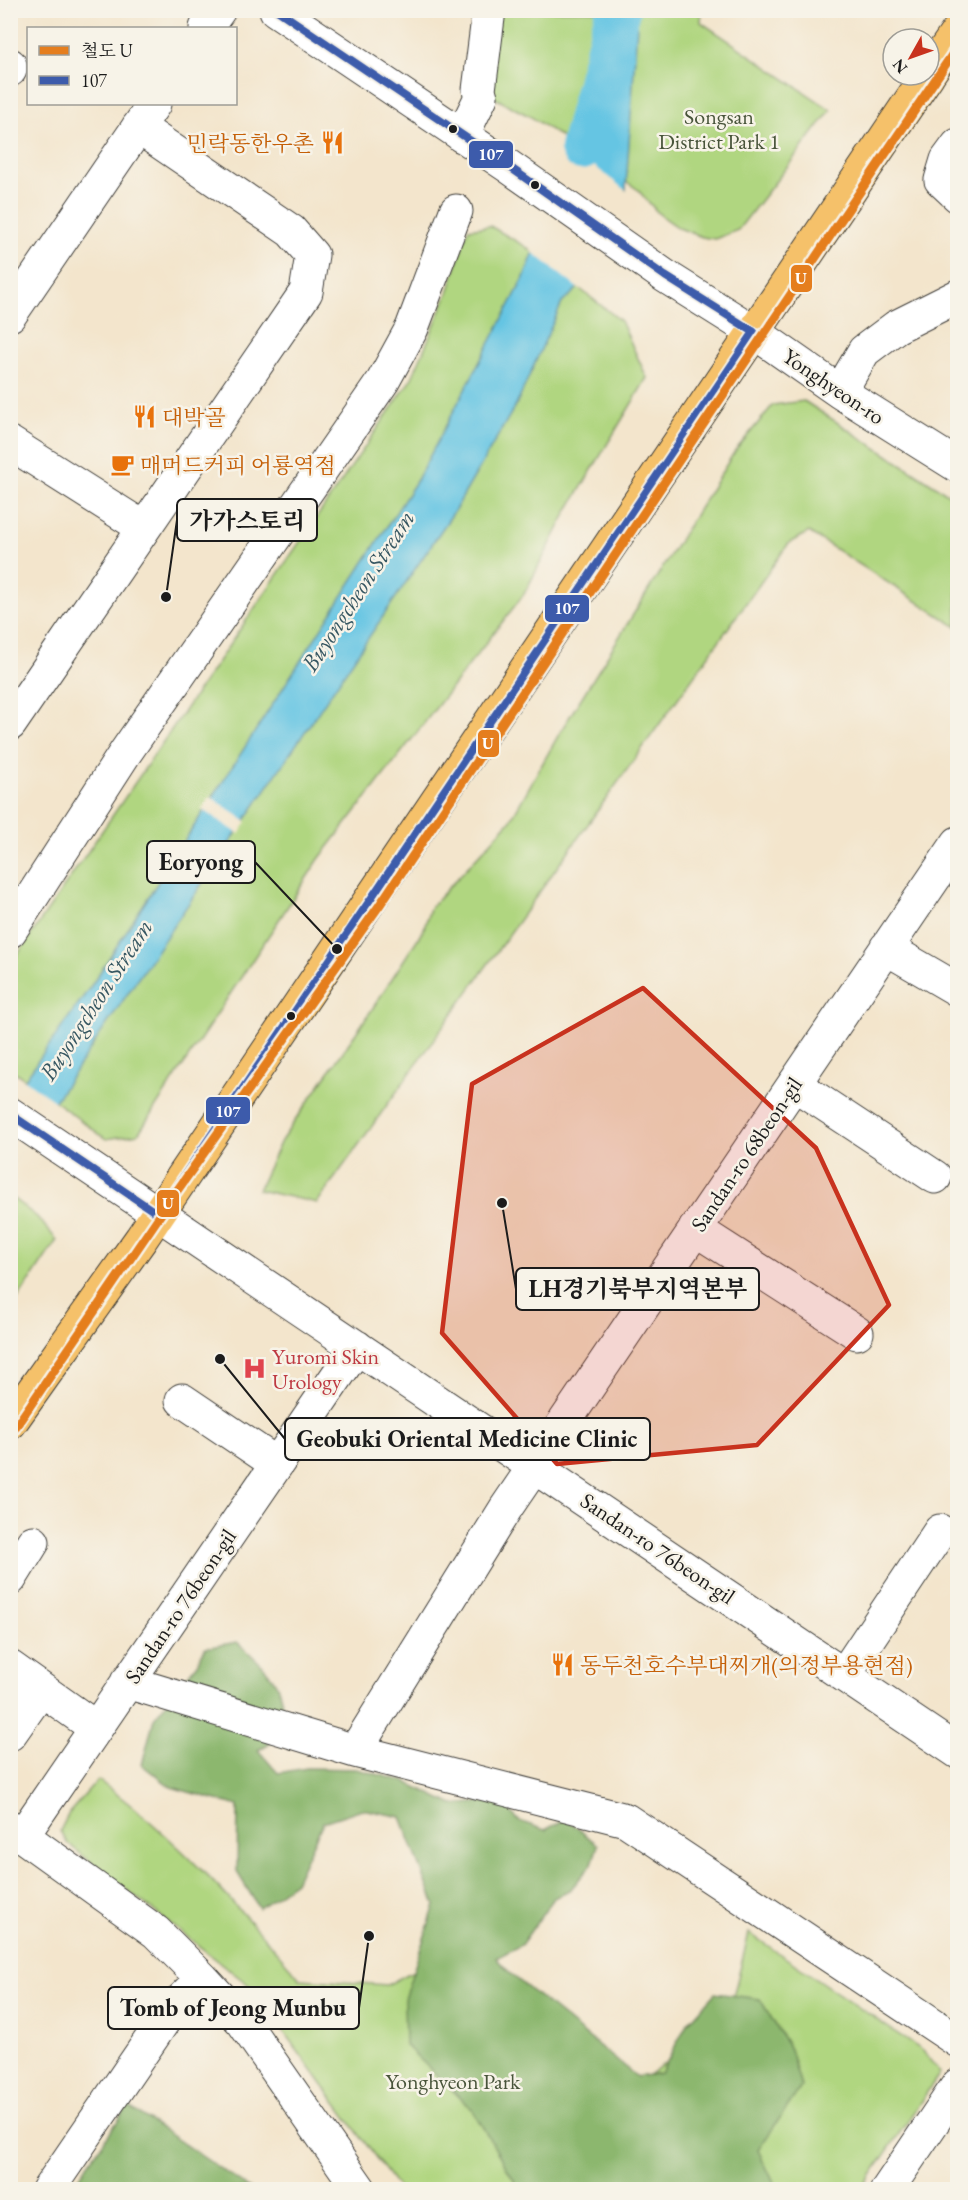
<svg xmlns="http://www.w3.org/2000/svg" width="968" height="2200" viewBox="0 0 968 2200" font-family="'EB Garamond','Noto Serif KR',serif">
  <rect width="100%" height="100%" fill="#f7f3e8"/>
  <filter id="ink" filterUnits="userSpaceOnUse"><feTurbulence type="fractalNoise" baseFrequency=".0167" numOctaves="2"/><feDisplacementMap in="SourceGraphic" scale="12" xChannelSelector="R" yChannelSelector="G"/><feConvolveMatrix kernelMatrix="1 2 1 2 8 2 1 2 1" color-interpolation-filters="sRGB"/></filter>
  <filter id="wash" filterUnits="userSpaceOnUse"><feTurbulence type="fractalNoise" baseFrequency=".008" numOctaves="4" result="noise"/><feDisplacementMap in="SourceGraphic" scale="24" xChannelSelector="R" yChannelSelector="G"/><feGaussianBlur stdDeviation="1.35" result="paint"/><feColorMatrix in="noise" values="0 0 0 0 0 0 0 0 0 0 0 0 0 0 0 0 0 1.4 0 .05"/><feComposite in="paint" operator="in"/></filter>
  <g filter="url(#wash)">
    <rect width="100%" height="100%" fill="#f3e5cc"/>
    <path fill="#b0d680" stroke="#66794e" stroke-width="1.5" d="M702 10 701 22 831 110 738 230 715 239 702 237 679 228 659 214 637 189 531 117 489 95 494 11Z
      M490 226 525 246 621 321 647 378 569 508 524 594 319 859 138 1134 106 1139 11 1069V964L412 378 448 293 468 229Z
      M804 401 957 500V627L809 532 789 543 317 1203 258 1190 281 1141 367 1017 424 929 430 908 510 821 562 729 735 451 773 405Z
      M11 1197 37 1217 57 1240 11 1309Z
      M98 1780C174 1835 239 1907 300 1979L387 1985 430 1962 580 2189H399L250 1986 67 1843 60 1831 69 1813Z
      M749 1933 923 2051 940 2073 861 2190 682 2189 647 2076 728 2018Z"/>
    <path fill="#8cb76e" stroke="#546a45" stroke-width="1.5" d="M237 1642C272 1673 290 1688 280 1737L258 1750 278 1773 307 1768 356 1769 404 1781 453 1805 500 1800 519 1821 545 1830 566 1819 598 1845 592 1864 571 1889 554 1898 521 1945 496 1958 511 1974 637 2077 661 2073 687 2024 715 1993 760 1999 790 2049 801 2087 758 2150 777 2189H519L472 2109 405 2045 404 1999 435 1905 401 1817 362 1809 323 1822 295 1882 259 1908 237 1872 238 1806 171 1787 142 1765 154 1718 197 1664 205 1648Z
      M128 2106 250 2189H131L119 2181 113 2189H71Z"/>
    <path fill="#65c5e3" stroke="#407080" stroke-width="1.5" d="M614 11H638L622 247 562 303 517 403 455 510 11 1166V1099L93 983 417 480 523 280 601 79Z"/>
    <path fill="#f3e5cc" d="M571 148 628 192 624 248 580 290 531 251Z
      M210 796 247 822 239 834 202 809Z
      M22 1078 57 1103 10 1169V1094Z"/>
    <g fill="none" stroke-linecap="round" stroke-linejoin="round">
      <path stroke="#65c5e3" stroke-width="44" d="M582 148 618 10"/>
    </g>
  </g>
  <g filter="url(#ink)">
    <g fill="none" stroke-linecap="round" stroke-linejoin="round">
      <defs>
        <path id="minor" d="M276 10 508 166 665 276 754 332 840 392 958 466
          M206 28 219 10
          M10 65V70
          M462 136 481 97 479 90 489 10
          M958 145 947 160 941 180 958 196
          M10 315 154 104
          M840 392 864 351 896 327 958 296
          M10 443 144 528
          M10 724 306 292 312 255 291 231 138 127
          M10 931 125 753 383 381 412 328 456 211
          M886 948 958 990
          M794 1084 935 1177
          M10 1114 958 1752
          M695 1229 857 1333
          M182 1400 277 1464
          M10 1579 33 1542
          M10 1667 96 1728
          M844 1675 940 1531
          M127 1682 355 1751 626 1820 958 2041
          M10 1734 41 1690
          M355 1751 506 1508 958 843
          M10 1827 156 1932 203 1979 243 2022 360 2190
          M23 1835 357 1347
          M48 2190 171 2010 203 1979
          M887 2190 958 2085"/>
        <path id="major" d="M929 73 958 31
          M10 1423 141 1239 928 75"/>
      </defs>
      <use href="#minor" stroke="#3c3a36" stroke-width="35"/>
      <use href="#major" stroke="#3c3a36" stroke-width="35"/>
      <use href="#minor" stroke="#fff" stroke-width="33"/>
      <use href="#major" stroke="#f5c16b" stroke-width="33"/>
      <defs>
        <path id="bus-1" d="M10 1114 158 1214 754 332 665 276 508 166 277 10"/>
      </defs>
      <use href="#bus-1" stroke="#f7f3e8" stroke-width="12"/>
      <use href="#bus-1" stroke="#3d5bab" stroke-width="8"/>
      <defs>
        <path id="rail-1" d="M10 1435 169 1202 379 906 958 46"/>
      </defs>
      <use href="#rail-1" stroke="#f7f3e8" stroke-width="14"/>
      <use href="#rail-1" stroke="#e57e1e" stroke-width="9"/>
    </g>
  </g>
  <path fill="#c8321e" fill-opacity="0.2" stroke="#c8321e" stroke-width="4.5" stroke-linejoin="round" d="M643 988 816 1148 889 1305 757 1445 557 1464 442 1333 472 1084Z"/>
  <defs>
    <symbol id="restaurant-bare" viewBox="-9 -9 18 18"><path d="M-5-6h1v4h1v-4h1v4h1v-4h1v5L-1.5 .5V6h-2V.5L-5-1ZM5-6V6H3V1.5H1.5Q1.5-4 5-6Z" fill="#e8710a" stroke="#f7f3e8" stroke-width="2.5" paint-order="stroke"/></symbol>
    <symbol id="cafe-bare" viewBox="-9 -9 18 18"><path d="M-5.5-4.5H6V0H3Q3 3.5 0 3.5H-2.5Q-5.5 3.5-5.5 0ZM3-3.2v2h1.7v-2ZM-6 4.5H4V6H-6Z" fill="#e8710a" stroke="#f7f3e8" stroke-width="2.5" paint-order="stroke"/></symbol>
    <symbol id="hospital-bare" viewBox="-9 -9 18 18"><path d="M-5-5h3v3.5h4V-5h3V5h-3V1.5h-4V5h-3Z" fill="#e0444e" stroke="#f7f3e8" stroke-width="2.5" paint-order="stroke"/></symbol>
  </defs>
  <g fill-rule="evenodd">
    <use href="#restaurant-bare" x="316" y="126" width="33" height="33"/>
    <use href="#restaurant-bare" x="128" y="400" width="33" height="33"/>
    <use href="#cafe-bare" x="106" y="448" width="33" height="33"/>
    <use href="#hospital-bare" x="238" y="1352" width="33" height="33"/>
    <use href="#restaurant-bare" x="546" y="1648" width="33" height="33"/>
  </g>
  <g fill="#1c1c1c" stroke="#f7f3e8" stroke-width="2">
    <circle cx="453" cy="129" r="5"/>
    <circle cx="535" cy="185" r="5"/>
    <circle cx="291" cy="1016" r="5"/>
  </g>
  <g text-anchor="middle" stroke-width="5" stroke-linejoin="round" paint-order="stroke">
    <g font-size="22" fill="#48543a" stroke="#f7f3e8">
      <text x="719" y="124">Songsan<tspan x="719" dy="25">District Park 1</tspan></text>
      <text x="453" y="2089">Yonghyeon Park</text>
    </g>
    <g font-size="22" fill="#c56008" stroke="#f7f3e8" text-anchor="start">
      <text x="314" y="151" text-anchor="end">민락동한우촌</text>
      <text x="162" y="425">대박골</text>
      <text x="140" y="473">매머드커피 어룡역점</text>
      <text x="580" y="1673">동두천호수부대찌개(의정부용현점)</text>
    </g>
    <g font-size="22" fill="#1c1c1c" stroke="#f7f3e8">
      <text transform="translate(834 386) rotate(34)" y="8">Yonghyeon-ro</text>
      <text transform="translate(746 1154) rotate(-56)" y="8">Sandan-ro 68beon-gil</text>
      <text transform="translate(658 1548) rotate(34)" y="8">Sandan-ro 76beon-gil</text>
      <text transform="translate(180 1606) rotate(-56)" y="8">Sandan-ro 76beon-gil</text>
    </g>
    <g font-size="22" fill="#be3a42" stroke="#f7f3e8" text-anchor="start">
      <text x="272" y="1364">Yuromi Skin<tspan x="272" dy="25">Urology</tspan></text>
    </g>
    <g font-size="24" font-style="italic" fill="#365762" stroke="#f7f3e8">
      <text transform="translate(358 591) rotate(-57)" y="8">Buyongcheon Stream</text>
      <text transform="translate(96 1000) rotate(-57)" y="8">Buyongcheon Stream</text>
    </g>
  </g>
  <path fill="none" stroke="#1c1c1c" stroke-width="2" d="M166 597L177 520M337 949L255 862M502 1203L516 1289M220 1359L285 1439M369 1936L359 2008"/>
  <g fill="#1c1c1c" stroke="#f7f3e8" stroke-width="2">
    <circle cx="166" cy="597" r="6"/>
    <circle cx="337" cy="949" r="6"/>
    <circle cx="502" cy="1203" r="6"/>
    <circle cx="220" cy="1359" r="6"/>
    <circle cx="369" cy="1936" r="6"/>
  </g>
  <g fill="#f7f3e8" stroke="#1c1c1c" stroke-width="2">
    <rect x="177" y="499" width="140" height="42" rx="6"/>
    <rect x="147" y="841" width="108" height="42" rx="6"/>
    <rect x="516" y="1268" width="243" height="42" rx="6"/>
    <rect x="285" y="1418" width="365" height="42" rx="6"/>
    <rect x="108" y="1987" width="251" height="42" rx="6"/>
  </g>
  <g font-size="24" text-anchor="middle" font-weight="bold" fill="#1c1c1c">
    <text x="247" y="529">가가스토리</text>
    <text x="201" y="870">Eoryong</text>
    <text x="638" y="1297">LH경기북부지역본부</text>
    <text x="467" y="1447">Geobuki Oriental Medicine Clinic</text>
    <text x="233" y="2016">Tomb of Jeong Munbu</text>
  </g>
  <g stroke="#f7f3e8" stroke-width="2">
    <rect x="468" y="140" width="46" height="29" rx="6" fill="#3d5bab"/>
    <rect x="790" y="264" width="23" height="29" rx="6" fill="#e57e1e"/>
    <rect x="544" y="594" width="46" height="29" rx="6" fill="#3d5bab"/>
    <rect x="477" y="729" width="23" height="29" rx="6" fill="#e57e1e"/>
    <rect x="205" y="1096" width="46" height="29" rx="6" fill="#3d5bab"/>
    <rect x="156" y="1189" width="24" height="29" rx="6" fill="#e57e1e"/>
  </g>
  <g font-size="16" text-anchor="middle" font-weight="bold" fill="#fff">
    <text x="491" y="160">107</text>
    <text x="801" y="284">U</text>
    <text x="567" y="614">107</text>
    <text x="488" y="749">U</text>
    <text x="228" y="1117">107</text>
    <text x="168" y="1209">U</text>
  </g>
  <rect width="968" height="2200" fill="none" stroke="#f7f3e8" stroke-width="36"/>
  <rect x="27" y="27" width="210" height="78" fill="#f7f3e8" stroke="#9f9d96" stroke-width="1.5"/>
  <rect x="39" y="46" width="30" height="9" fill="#e57e1e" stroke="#9f9d96" stroke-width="1.5"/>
  <text x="81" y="57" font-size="18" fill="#1c1c1c">철도 U</text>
  <rect x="39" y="76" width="30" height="9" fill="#3d5bab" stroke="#9f9d96" stroke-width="1.5"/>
  <text x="81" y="87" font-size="18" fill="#1c1c1c">107</text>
  <g transform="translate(911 57) rotate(230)"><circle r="28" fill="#f7f3e8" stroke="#9f9d96" stroke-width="1.5"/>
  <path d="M0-4.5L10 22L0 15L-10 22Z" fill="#c8321e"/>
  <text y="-9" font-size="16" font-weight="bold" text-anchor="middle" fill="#1c1c1c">N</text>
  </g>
</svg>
